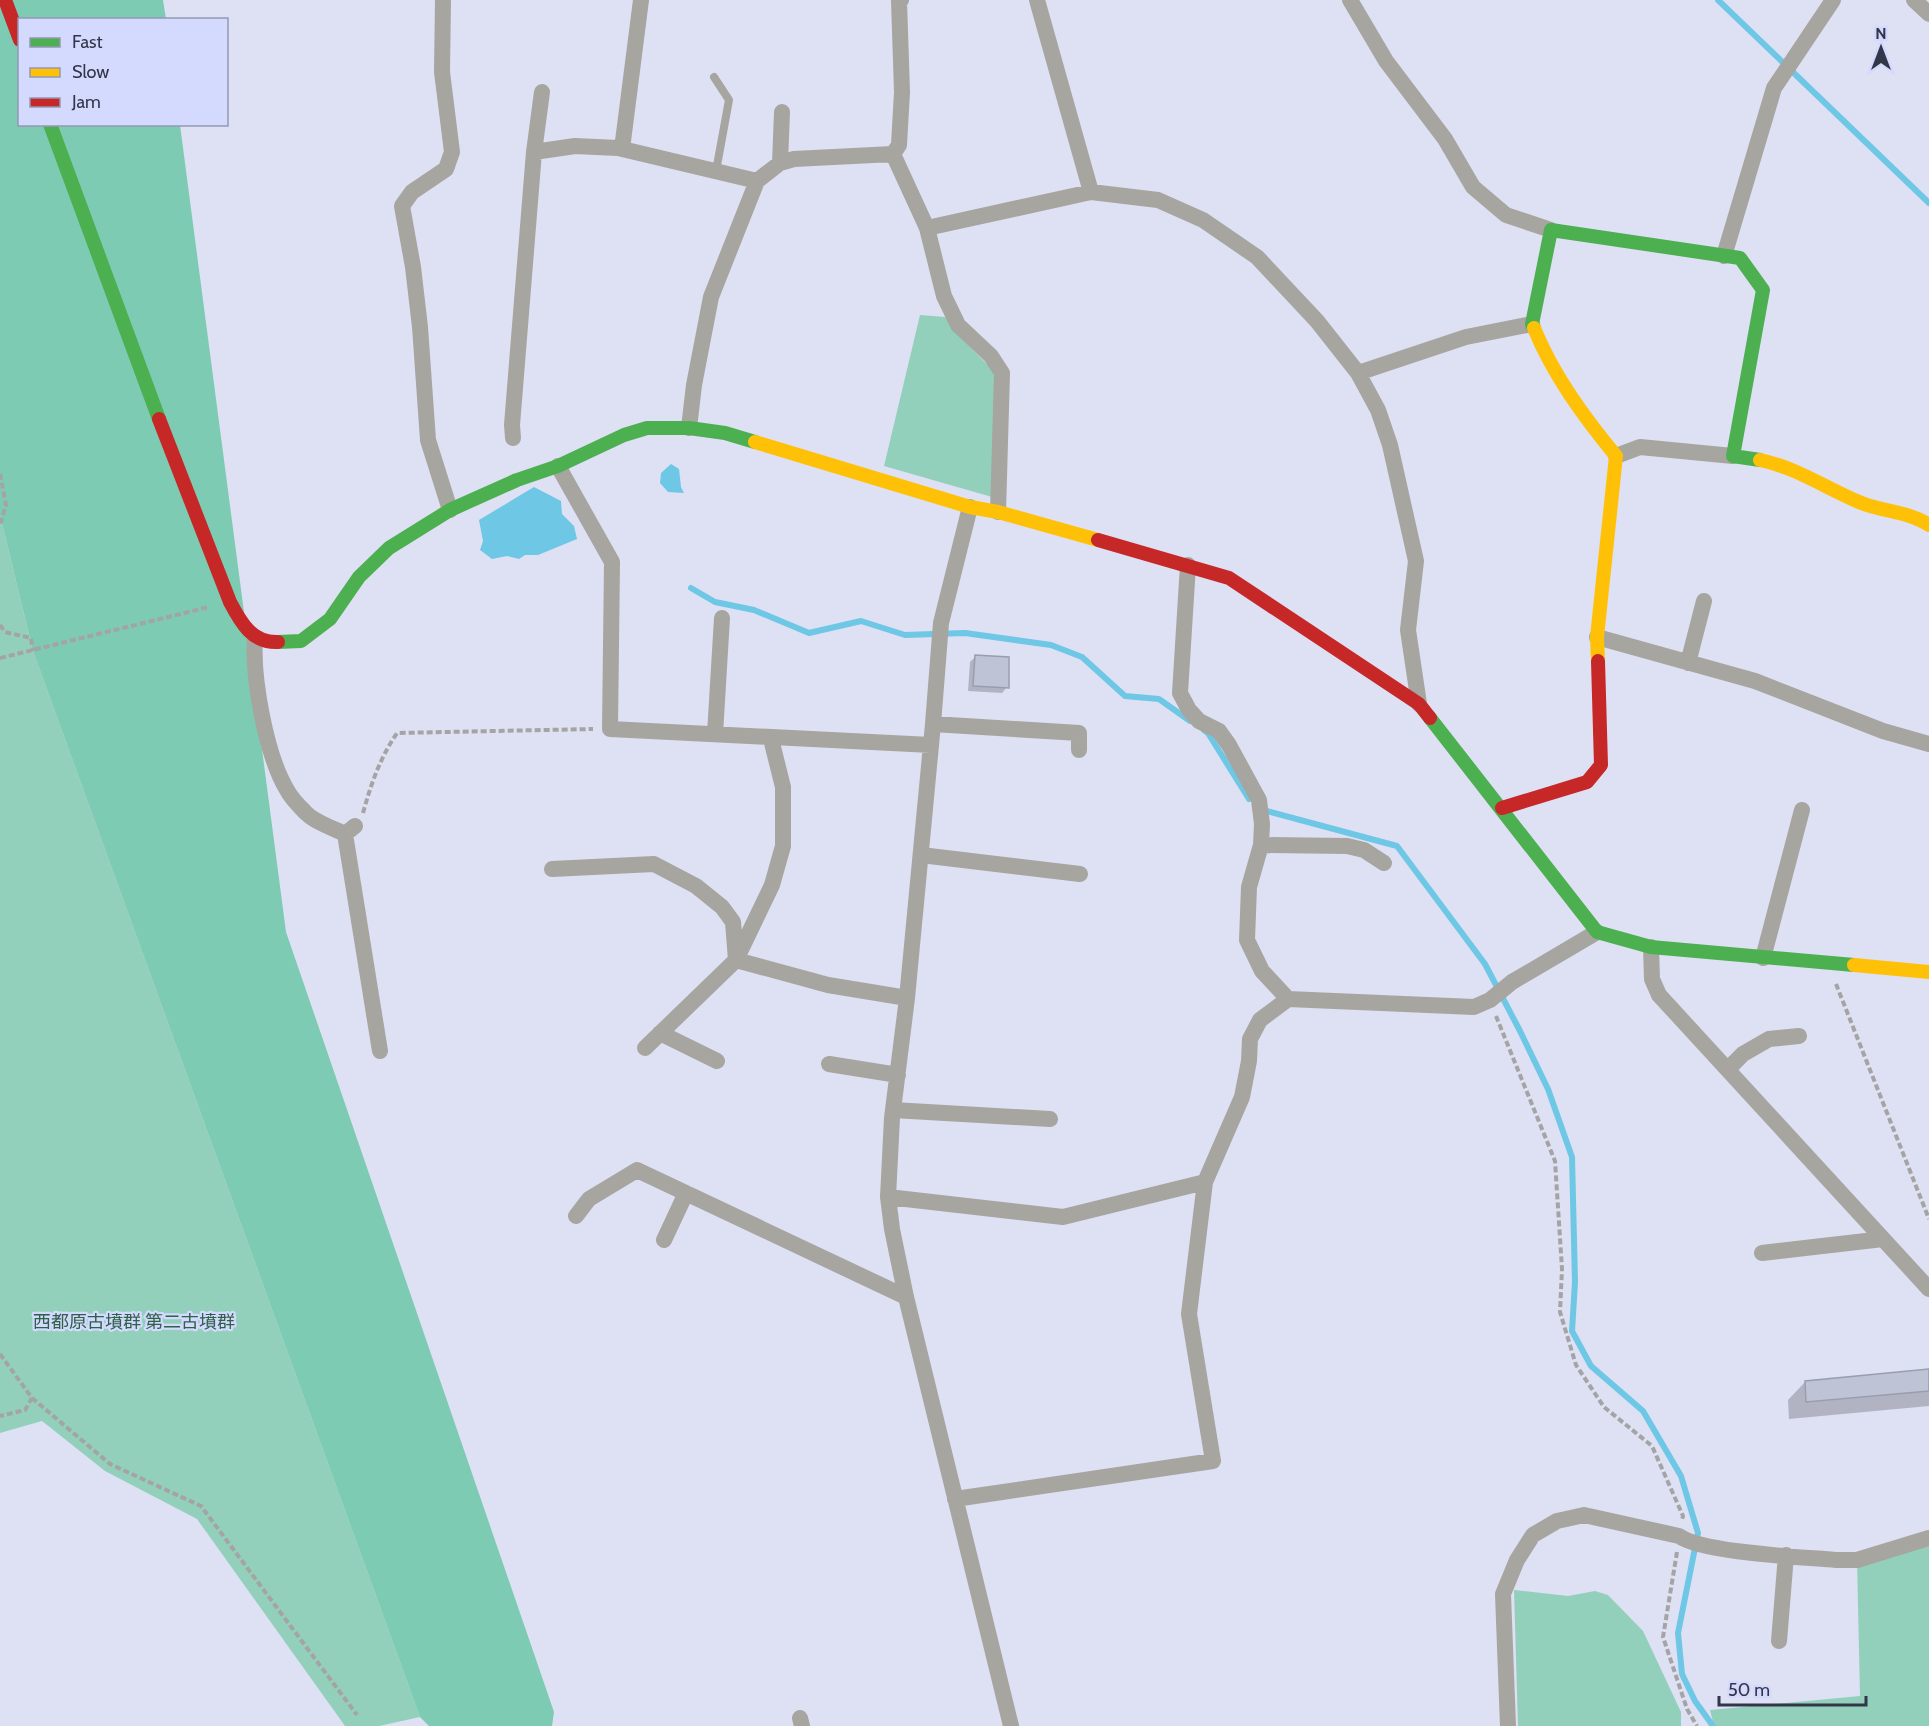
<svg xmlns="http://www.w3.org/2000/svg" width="1929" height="1726" viewBox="0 0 1929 1726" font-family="Cabin,'Noto Sans JP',sans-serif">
  <rect width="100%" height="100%" fill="#dee0f4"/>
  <path fill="#93d0bb" d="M920 315 945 317 956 333 996 373 992 497 884 466Z
    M0 515 33 651 420 1717 379 1726H345L197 1519 105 1471 42 1421 0 1433Z
    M1929 1542V1726H1714L1710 1710 1860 1696 1857 1560Z
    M1514 1590 1568 1596 1595 1591 1608 1595 1643 1631 1681 1712V1726H1518Z"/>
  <path fill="#7ccbb2" d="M0 0H163L166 19 20 20V124L180 125 286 932 554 1712 552 1726H429L420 1717 33 651 0 515Z"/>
  <path fill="#6dc7e5" d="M671 464 679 469 681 487 684 493 668 492 660 483 661 473Z
    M534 487 561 501 562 514 574 526 577 539 538 555H525L519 559 507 556 492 559 480 550 483 541 479 520Z"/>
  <path fill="#0003" d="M975 657 1007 687 1002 693 968 691 970 662Z
    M1929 1370V1406L1789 1419 1788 1400 1805 1382Z"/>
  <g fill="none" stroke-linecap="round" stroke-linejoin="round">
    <path stroke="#6dc7e5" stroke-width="6" d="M1718 0 1929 203
      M691 588 715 602 754 610 809 633 861 621 905 635 965 633 1051 645 1082 657 1125 696 1159 699 1190 721
      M1204 730 1208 733 1249 799
      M1263 810 1397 846 1485 964 1520 1031 1548 1089 1572 1157 1575 1282 1572 1331 1591 1366 1643 1411 1681 1476 1698 1533 1678 1633 1682 1674 1695 1701 1713 1726"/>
  </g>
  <path fill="#bec4d5" stroke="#989eae" stroke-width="1.5" d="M975 655 1009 657V688L973 686Z
    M1929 1369V1391L1806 1402 1805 1381Z"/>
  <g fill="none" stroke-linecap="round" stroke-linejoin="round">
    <path stroke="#a4a4a5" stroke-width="4" stroke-dasharray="6 3" stroke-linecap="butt" d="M0 474 6 505 0 525
      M0 625 5 632 31 638 33 651
      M0 658 209 607
      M363 813C371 784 380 758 397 733L593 729
      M1836 984 1929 1219
      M1496 1016 1555 1161 1562 1269 1560 1312 1576 1365 1604 1407 1652 1446 1683 1516 1682 1520
      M0 1354 32 1398 25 1410 0 1416
      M32 1398 110 1464 201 1506 357 1715
      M1677 1552 1663 1637 1687 1709 1697 1726"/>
    <path stroke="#a7a5a0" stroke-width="8" d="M714 77 729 100 716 171"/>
    <path stroke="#a7a5a0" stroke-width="16" d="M443 0 442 72 452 152 446 169 412 192 402 206 413 267 420 327 428 440 450 510
      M1037 0 1091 192 1158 200 1203 220 1257 257 1317 321 1358 373 1378 410 1390 445 1416 561 1408 630 1419 704
      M1350 0 1386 61 1445 139 1473 187 1506 215 1551 230
      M1914 0 1929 14
      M622 149 641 0
      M534 152 542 92
      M893 154 899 145 902 92 899 1 901 0
      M780 163 782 112
      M757 181 780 163 794 159 893 154 927 228 944 296 958 325 991 356 1002 373 998 512
      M927 228 1091 192
      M1724 256 1774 88 1833 0
      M1358 373 1466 337 1532 324
      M513 438 512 425 534 152 575 146 618 148 757 181 711 297 694 385 689 428
      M1616 456 1640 447 1733 456
      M558 466 612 562 610 729 931 745
      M970 507 941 623 933 724 907 998 892 1118 888 1197 892 1229 906 1297 1011 1726
      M1188 565 1180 693 1189 710 1199 721 1219 731 1229 745 1259 800 1262 824 1261 845 1249 887 1247 940 1262 971 1288 999
      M255 637C252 678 266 755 287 790 291 798 299 806 305 812 314 822 333 828 345 834L355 826
      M1597 637 1755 681 1883 731 1929 744
      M1688 663 1704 601
      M933 724 1079 733V750
      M715 734 722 618
      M345 834 380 1051
      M1261 845 1347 846 1364 850 1384 863
      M921 855 1080 874
      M552 869 654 864 696 886 722 907 733 922 736 960 828 985 907 998
      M1651 947 1652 979 1659 995 1929 1289
      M1763 958 1802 810
      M660 1033 717 1061
      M645 1048 736 960 772 885 783 846V787L771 739
      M829 1064 898 1075
      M1728 1069 1743 1054 1769 1039 1799 1036
      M893 1110 1050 1119
      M888 1197 1063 1217 1205 1182 1242 1097 1249 1061 1250 1039 1260 1020 1288 999 1474 1007 1490 1000 1512 982 1597 932
      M576 1216 589 1199 637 1170 906 1297
      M664 1240 686 1193
      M1762 1253 1883 1239
      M955 1499 1213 1461 1189 1314 1205 1182
      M1779 1641 1786 1555
      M800 1718 802 1726
      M1508 1726 1503 1594 1517 1560 1533 1535 1557 1521 1584 1515 1679 1536C1703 1553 1803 1557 1836 1560H1857L1929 1538"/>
    <path stroke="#4caf50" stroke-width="14" d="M50 124 159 419
      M1534 328 1532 324 1551 230 1740 258 1763 290 1733 456 1760 460
      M278 642 301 641 330 619 359 577 389 548 450 510 517 480 558 466 624 435 647 428H689L725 433 755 442
      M1430 718 1597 932 1651 947 1854 965"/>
    <path stroke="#ffc107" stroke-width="14" d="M1534 328C1553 375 1584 417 1616 456L1597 637 1598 661
      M755 442 970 507 998 512 1098 540
      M1760 460C1795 467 1826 488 1859 502 1882 512 1908 511 1929 525
      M1854 965 1929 972"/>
    <path stroke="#c62828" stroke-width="14" d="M5 0 20 40
      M159 419 230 602C241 623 252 643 278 642
      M1098 540 1229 578 1419 704 1430 718
      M1502 808 1587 782 1601 765 1598 661"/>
  </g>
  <g text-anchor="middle" stroke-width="4.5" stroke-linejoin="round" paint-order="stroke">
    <g font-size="18" fill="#2e6147" stroke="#d4d9fe">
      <text x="134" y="1328">西都原古墳群 第二古墳群</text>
    </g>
  </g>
  <rect x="18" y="18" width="210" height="108" fill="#d4d9fe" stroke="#9498b5" stroke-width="1.5"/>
  <rect x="30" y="38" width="30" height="9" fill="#4caf50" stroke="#9498b5" stroke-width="1.5"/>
  <text x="72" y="48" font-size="18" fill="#333648">Fast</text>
  <rect x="30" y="68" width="30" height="9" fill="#ffc107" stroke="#9498b5" stroke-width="1.5"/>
  <text x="72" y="78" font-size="18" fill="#333648">Slow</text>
  <rect x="30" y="98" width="30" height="9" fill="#c62828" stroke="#9498b5" stroke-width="1.5"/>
  <text x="72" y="108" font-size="18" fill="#333648">Jam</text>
  <g transform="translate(1881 48)" stroke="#d4d9fe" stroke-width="4.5" paint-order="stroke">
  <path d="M0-4.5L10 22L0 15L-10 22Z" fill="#333648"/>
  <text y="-9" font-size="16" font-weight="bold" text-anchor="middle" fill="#333648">N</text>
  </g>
  <path d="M1719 1696v9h147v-9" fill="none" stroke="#333648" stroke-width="3"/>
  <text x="1728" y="1696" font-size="18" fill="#333648" stroke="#d4d9fe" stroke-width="4.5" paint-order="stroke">50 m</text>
</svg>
